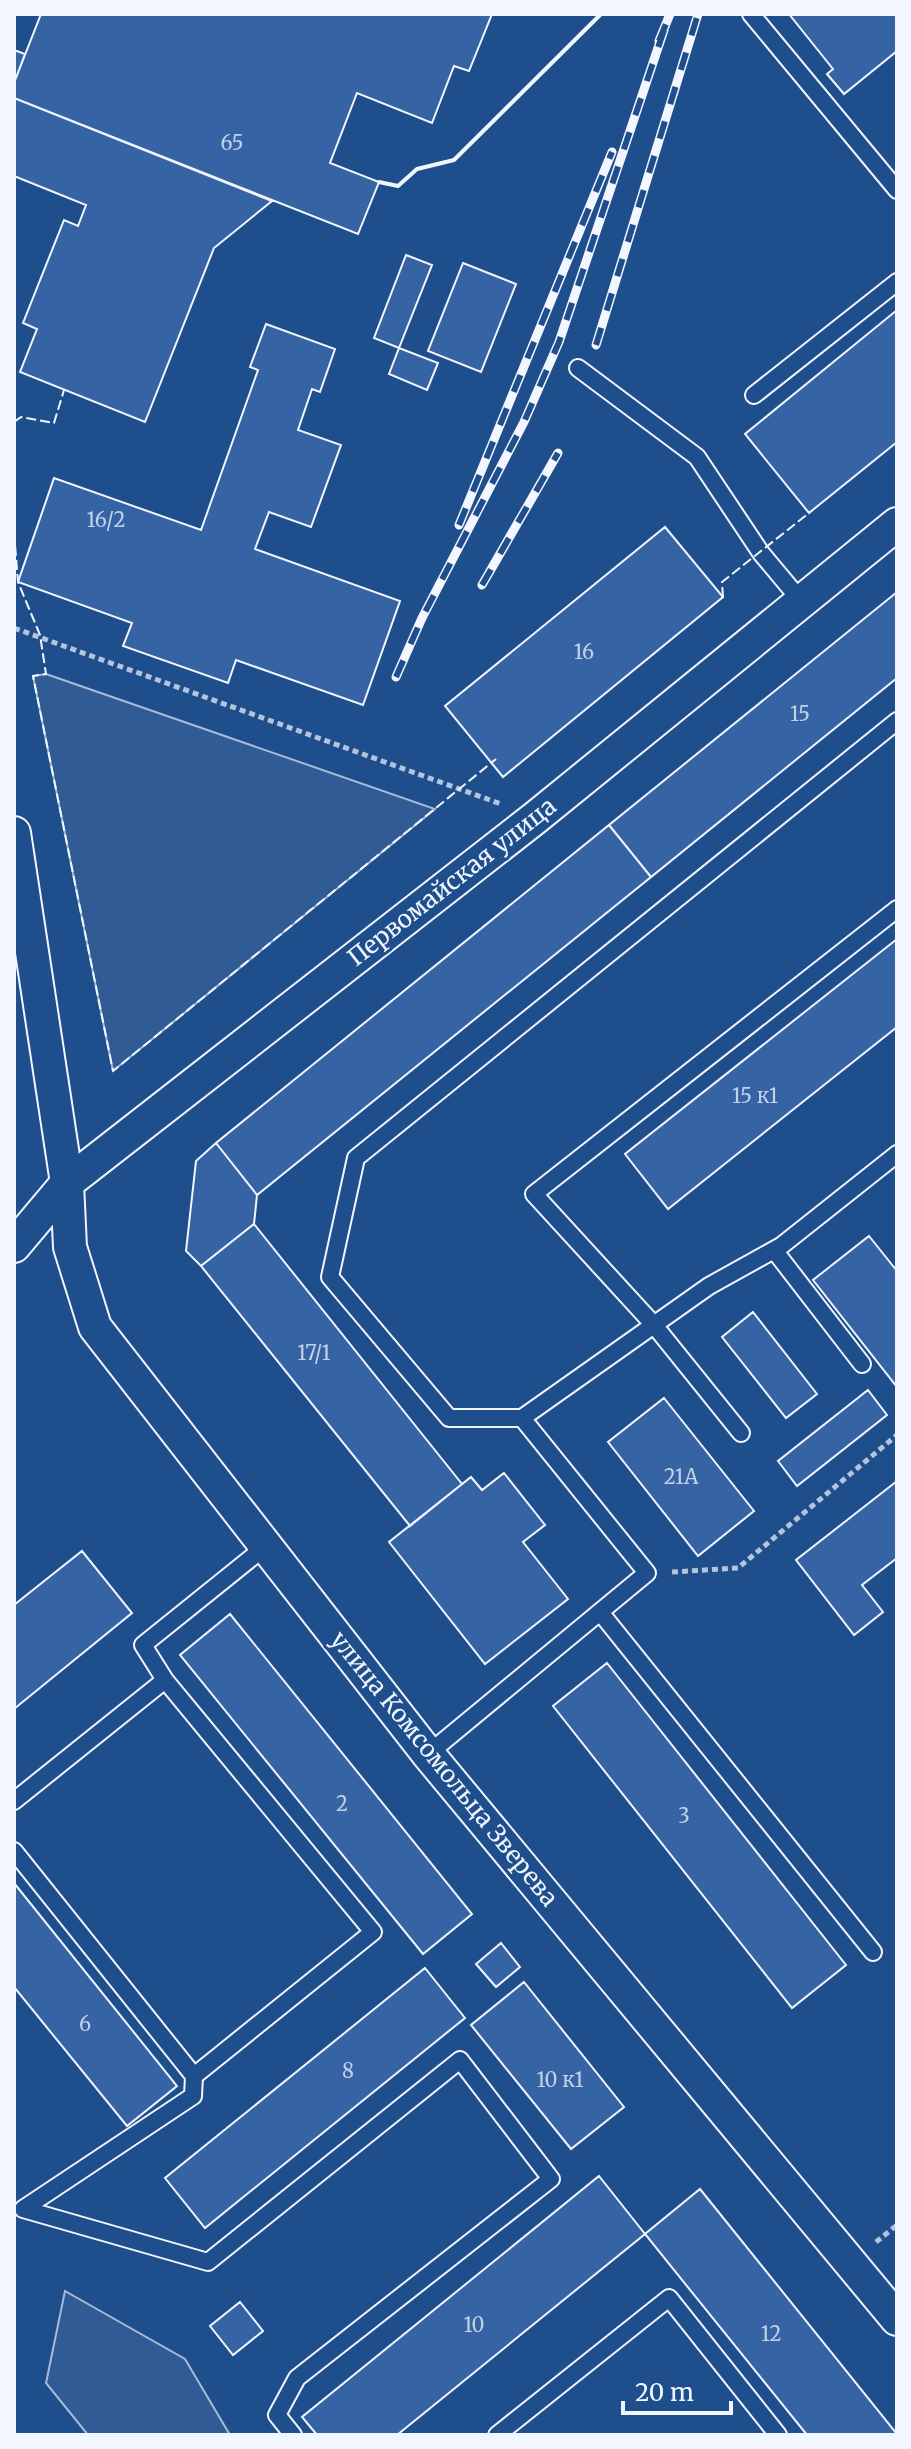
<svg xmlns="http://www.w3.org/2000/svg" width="911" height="2449" viewBox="0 0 911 2449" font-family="Merriweather,serif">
  <rect width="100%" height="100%" fill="#1f4e8c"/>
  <path fill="#305b95" stroke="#a8bbd7" stroke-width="2" d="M46 674 435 809 113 1071 33 676Z
    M65 2291 185 2359 230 2435H88L46 2383Z"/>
  <path fill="#3563a3" stroke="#f2f6ff" stroke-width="2" d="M41 14H492L469 71 454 66 432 123 357 93 330 163 379 182 358 234 14 98V83Z
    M789 14H897V51L844 94 827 74 833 69Z
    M14 50 25 54 14 83Z
    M14 98 272 201 214 248 145 422 20 372 37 329 23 323 64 220 78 226 86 205 14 176Z
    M406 255 432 265 399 348 374 338Z
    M463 263 516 284 481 372 428 351Z
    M897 310V442L809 513 745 434Z
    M266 324 335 349 320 392 312 389 298 430 341 445 311 527 269 512 255 549 400 601 363 705 236 660 228 683 123 646 132 623 18 582 54 478 201 530 258 370 250 367Z
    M399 348 438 363 427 390 389 374Z
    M665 527 723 597 503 777 445 706Z
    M897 592V678L651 877 609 825Z
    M609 825 651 877 257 1195 216 1143Z
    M897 939V1027L668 1209 625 1154Z
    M216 1143 257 1195 254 1224 201 1266 186 1251 196 1161Z
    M254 1224 462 1484 410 1526 201 1266Z
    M869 1236 897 1271V1387L813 1280Z
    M753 1312 817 1394 786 1418 722 1337Z
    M868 1390 887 1415 797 1486 778 1461Z
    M664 1398 754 1511 698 1556 608 1442Z
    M504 1473 545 1525 523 1542 568 1599 485 1664 389 1542 471 1477 482 1490Z
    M897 1481V1558L862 1585 883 1612 854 1635 796 1560Z
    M82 1551 132 1613 14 1709V1605Z
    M230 1614 472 1914 423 1954 180 1655Z
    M607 1663 846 1965 792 2008 553 1706Z
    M14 1883 177 2086 127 2126 14 1987Z
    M501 1943 520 1967 496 1987 476 1964Z
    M425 1968 465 2018 205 2228 165 2178Z
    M524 1982 624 2107 571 2149 471 2025Z
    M599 2176 645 2234 397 2435H317L302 2417Z
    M700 2189 897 2434V2435H807L645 2234Z
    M240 2302 263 2331 233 2355 210 2326Z"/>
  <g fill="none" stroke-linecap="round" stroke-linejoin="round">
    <defs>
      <path id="service" d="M751 14 897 190
        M578 368 697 457 761 553 802 602
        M754 395 897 282
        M774 1250 862 1364
        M522 1418 709 1286 781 1246 897 1154
        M741 1433 654 1325 534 1194 897 909
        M600 1612 873 1952
        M428 1754 647 1573 522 1418H449L330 1277 356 1158 897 721
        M14 1801 165 1680
        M14 1851 194 2076 373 1932 165 1680 143 1645 266 1546
        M23 2209 208 2262 460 2060 551 2179 297 2378 277 2415 293 2435
        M23 2209 193 2096 194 2076
        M497 2435 669 2298 778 2435"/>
      <path id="minor" d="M14 833 67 1183 70 1247 95 1327 428 1754 897 2319
        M14 1246 67 1183 535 818 897 524"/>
    </defs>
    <use href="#service" stroke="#f2f6ff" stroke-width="20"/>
    <use href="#minor" stroke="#f2f6ff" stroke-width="36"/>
    <path stroke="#b3c4dc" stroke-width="5" stroke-dasharray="6 4" stroke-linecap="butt" d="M14 628 501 804
      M672 1572 738 1568 897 1435
      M876 2242 897 2225"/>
    <use href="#service" stroke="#1f4e8c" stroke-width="16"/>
    <use href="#minor" stroke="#1f4e8c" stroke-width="32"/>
    <defs>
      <path id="rail" d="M659 41 670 14
        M596 345 698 14
        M459 525 612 152
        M482 585 558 453
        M396 677 422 618 524 422 559 342 664 30"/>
    </defs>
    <use href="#rail" stroke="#f2f6ff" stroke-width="9"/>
    <use href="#rail" stroke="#1f4e8c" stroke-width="6" stroke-dasharray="18" stroke-linecap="butt"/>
    <path stroke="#f2f6ff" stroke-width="2" stroke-dasharray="10 4" stroke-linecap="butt" d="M14 422 21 417 54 423 64 390
      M14 532 18 582 40 635 46 674 33 676 113 1071 496 759
      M723 597 722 582 809 513"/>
    <path stroke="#f2f6ff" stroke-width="4" d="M379 182 398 186 417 169 454 160 601 14"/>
  </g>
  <g text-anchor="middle" stroke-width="6" stroke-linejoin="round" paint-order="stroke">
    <g font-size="20" fill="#c3d1e8">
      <text x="232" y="150">65</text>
      <text x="106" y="527">16/2</text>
      <text x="584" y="659">16</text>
      <text x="800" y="721">15</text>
      <text x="755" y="1103">15 к1</text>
      <text x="314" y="1360">17/1</text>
      <text x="681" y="1484">21А</text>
      <text x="342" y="1811">2</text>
      <text x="684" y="1823">3</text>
      <text x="85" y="2031">6</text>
      <text x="348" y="2078">8</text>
      <text x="560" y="2087">10 к1</text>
      <text x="474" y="2332">10</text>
      <text x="771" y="2341">12</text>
    </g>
    <g font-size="24" fill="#f2f6ff" stroke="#1f4e8c">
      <text transform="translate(452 882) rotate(-38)" y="8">Первомайская улица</text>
      <text transform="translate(444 1769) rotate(51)" y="8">улица Комсомольца Зверева</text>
    </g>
  </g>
  <rect width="911" height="2449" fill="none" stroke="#f2f6ff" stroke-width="32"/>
  <path d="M623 2401v12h108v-12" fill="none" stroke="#f2f6ff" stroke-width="4"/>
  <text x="635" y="2401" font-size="24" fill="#f2f6ff" stroke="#1f4e8c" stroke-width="6" paint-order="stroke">20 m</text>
</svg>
